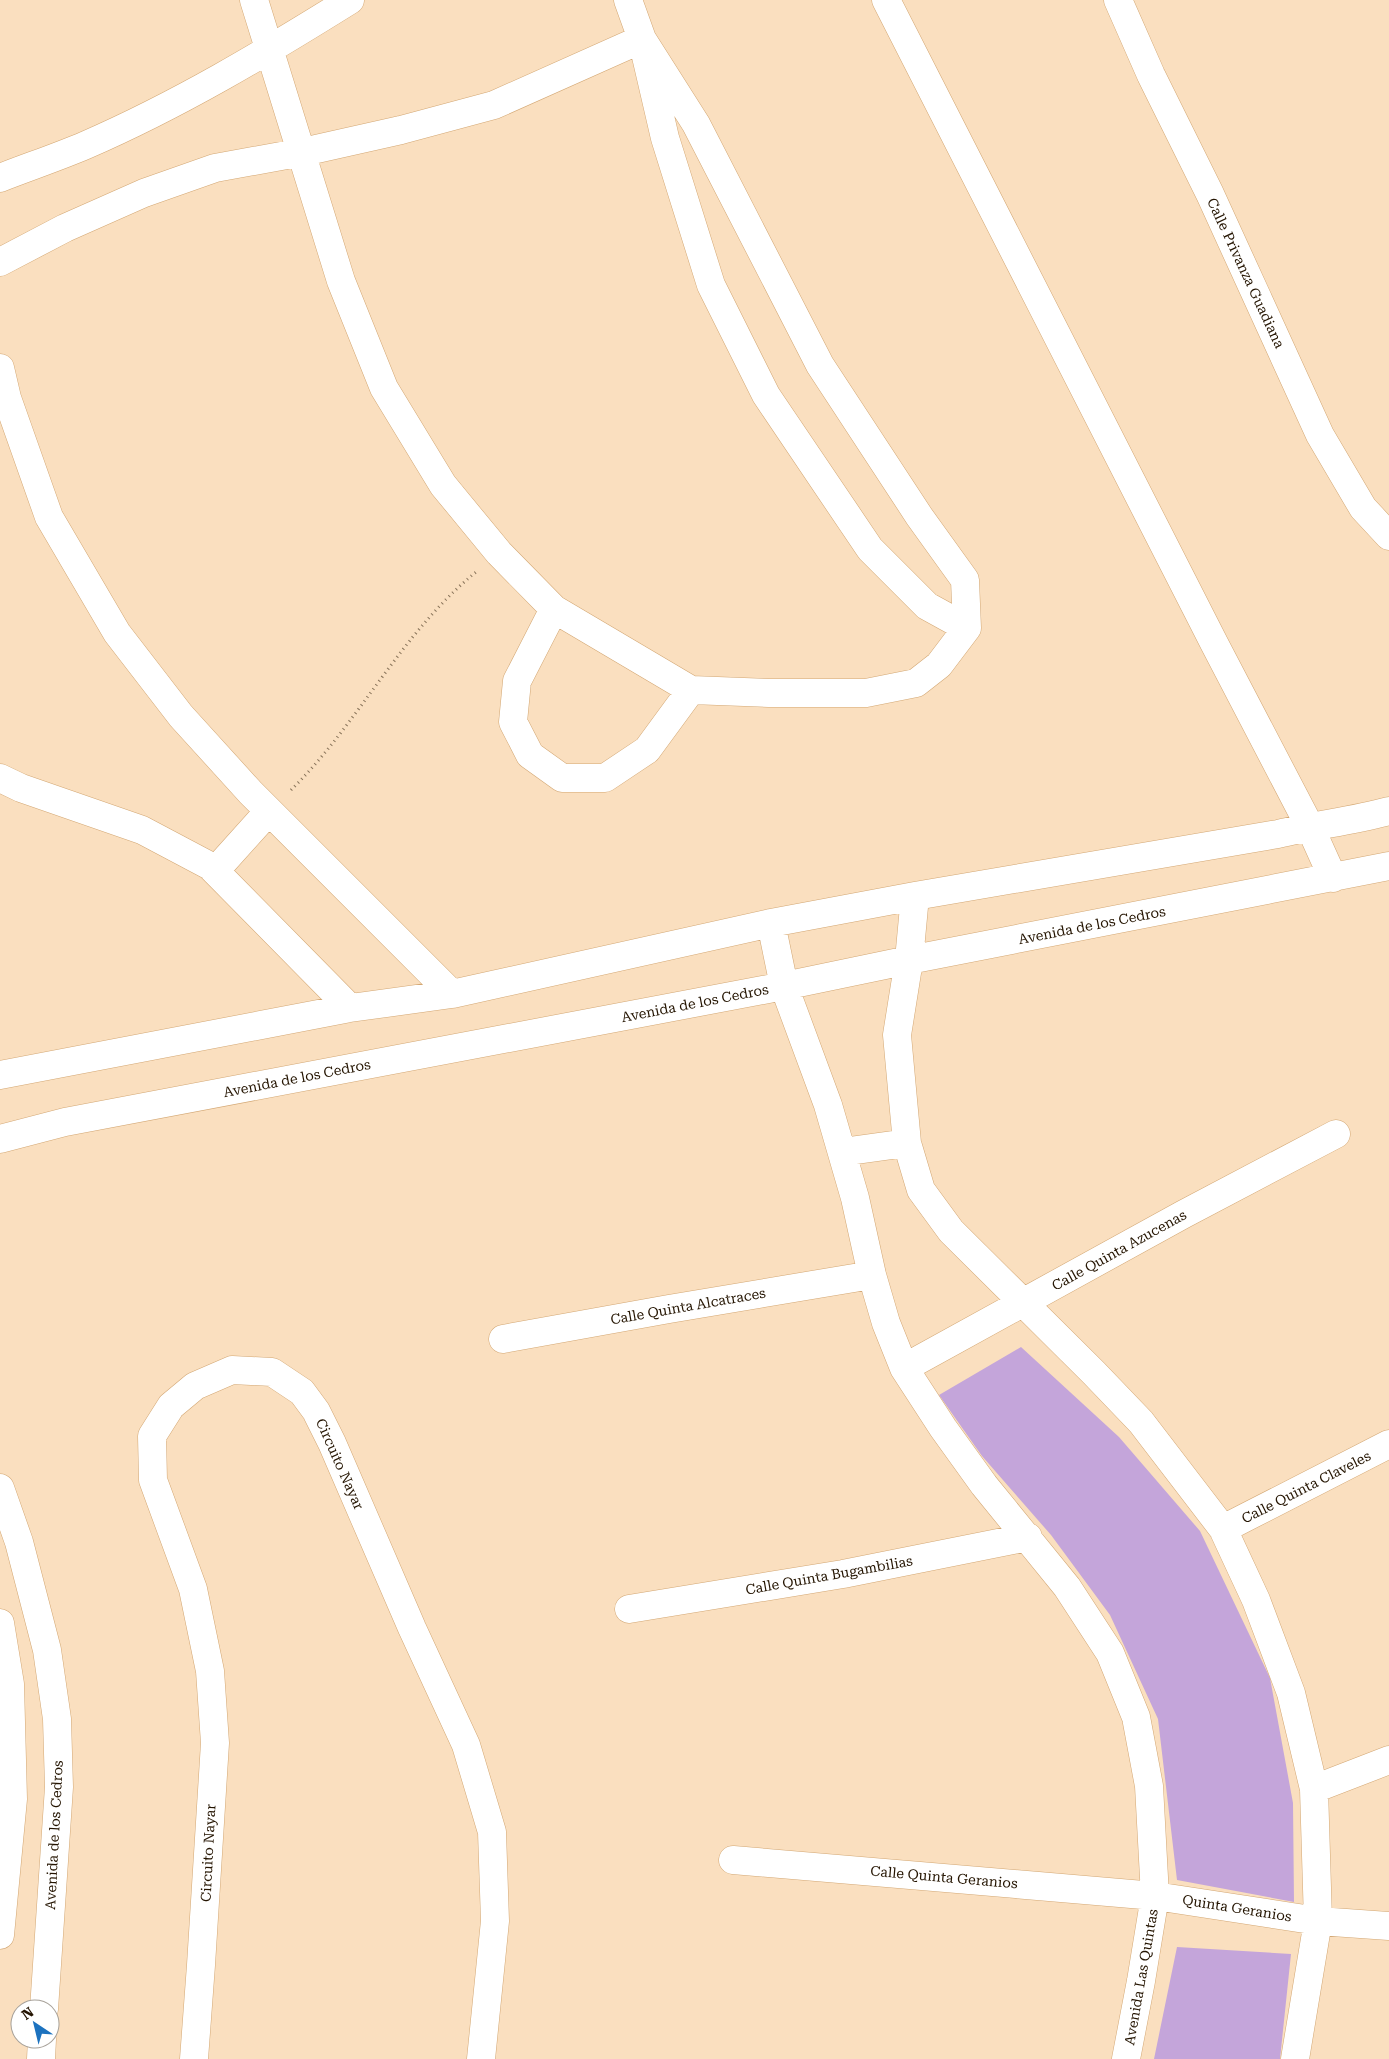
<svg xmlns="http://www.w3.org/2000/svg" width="1389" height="2059" viewBox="0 0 1389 2059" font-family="'Roboto Serif',serif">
  <rect width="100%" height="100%" fill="#fadfbf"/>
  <path fill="#c4a5da" d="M1021 1347 1119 1437 1200 1531 1270 1678 1293 1803 1294 1902 1177 1880 1158 1719 1110 1615 1051 1535 982 1456 939 1395Z
    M1177 1947 1291 1954 1280 2059H1154Z"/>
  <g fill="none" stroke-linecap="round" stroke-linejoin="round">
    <defs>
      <path id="minor" d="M254 0 341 281 384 388 443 485 499 553 554 609 691 690 769 693H866L916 683 939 665 967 628 927 606 870 549 766 395 711 285 665 138 642 39 628 0
        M886 0 1214 643 1310 827 1333 878
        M1118 0 1151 75 1210 194 1320 435 1363 508 1389 536
        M0 178C28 167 58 157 86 145 178 105 265 53 350 0
        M0 262 65 228 144 193 215 168 303 152 401 130 494 105 642 39 696 124 820 365 919 516 965 580 967 628
        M0 368 7 398 49 517 117 633 181 716 251 793 452 994
        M554 609 517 681 513 722 530 755 562 778H605L647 750 691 690
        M0 778 21 788 142 830 210 866 350 1008
        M215 871 269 811
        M915 896 909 960 897 1035 907 1143 921 1190 951 1231 1094 1373 1141 1422 1223 1529 1256 1600 1291 1693 1314 1789 1318 1921 1295 2059
        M771 923 784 986 828 1105 855 1198 872 1275 886 1323 904 1368 943 1428 984 1485 1067 1587 1110 1653 1136 1717 1149 1786 1155 1896 1141 1981 1126 2059
        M0 1075 350 1008 452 994 771 923 915 896 1278 834C1315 825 1352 821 1389 811
        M0 1139 65 1122 784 986 909 960 1389 866
        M842 1152 907 1143
        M503 1339 669 1309 872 1275
        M904 1368 1184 1214 1336 1134
        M0 1488 19 1542 47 1650 57 1719 59 1787 44 2009
        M1223 1529 1389 1444
        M629 1609 843 1574 1028 1537
        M0 1623 10 1684 13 1799 0 1935
        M1314 1789 1389 1760
        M733 1860 1155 1896 1318 1921 1389 1926
        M41 2059 42 2039
        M194 2059 201 1965 215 1743 210 1671 193 1589 153 1480 152 1436 171 1406 195 1386 232 1370 272 1372 302 1392 316 1411 332 1443 412 1628 466 1745 492 1832 495 1921 481 2059"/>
    </defs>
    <use href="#minor" stroke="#d3a773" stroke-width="29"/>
    <path stroke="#89745a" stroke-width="3" stroke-dasharray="1 4" stroke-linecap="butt" d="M291 790C359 723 401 633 476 572"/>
    <use href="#minor" stroke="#fff" stroke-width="28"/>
  </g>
  <g text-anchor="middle" stroke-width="5" stroke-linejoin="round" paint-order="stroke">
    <g font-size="14" fill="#241401" stroke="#fff">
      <text transform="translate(1246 273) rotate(65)" y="5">Calle Privanza Guadiana</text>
      <text transform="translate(1092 925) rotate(-11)" y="5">Avenida de los Cedros</text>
      <text transform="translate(695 1003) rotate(-11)" y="5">Avenida de los Cedros</text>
      <text transform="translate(297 1078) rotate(-11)" y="5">Avenida de los Cedros</text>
      <text transform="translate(1119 1250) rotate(-29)" y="5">Calle Quinta Azucenas</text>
      <text transform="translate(688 1306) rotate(-10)" y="5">Calle Quinta Alcatraces</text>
      <text transform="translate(340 1464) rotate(66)" y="5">Circuito Nayar</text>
      <text transform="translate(1306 1487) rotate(-27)" y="5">Calle Quinta Claveles</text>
      <text transform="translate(829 1575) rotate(-10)" y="5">Calle Quinta Bugambilias</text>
      <text transform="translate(54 1835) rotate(-87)" y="5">Avenida de los Cedros</text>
      <text transform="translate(208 1853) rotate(-87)" y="5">Circuito Nayar</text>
      <text transform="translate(944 1877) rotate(5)" y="5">Calle Quinta Geranios</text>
      <text transform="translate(1237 1908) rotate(9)" y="5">Quinta Geranios</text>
      <text transform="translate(1141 1977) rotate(-80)" y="5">Avenida Las Quintas</text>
    </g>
  </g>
  <g transform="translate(35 2024) rotate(325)"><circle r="24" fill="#ffffff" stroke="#a7a199"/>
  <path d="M0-4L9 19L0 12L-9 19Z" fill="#1c72bf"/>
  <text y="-8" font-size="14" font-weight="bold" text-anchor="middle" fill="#241401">N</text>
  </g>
</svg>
